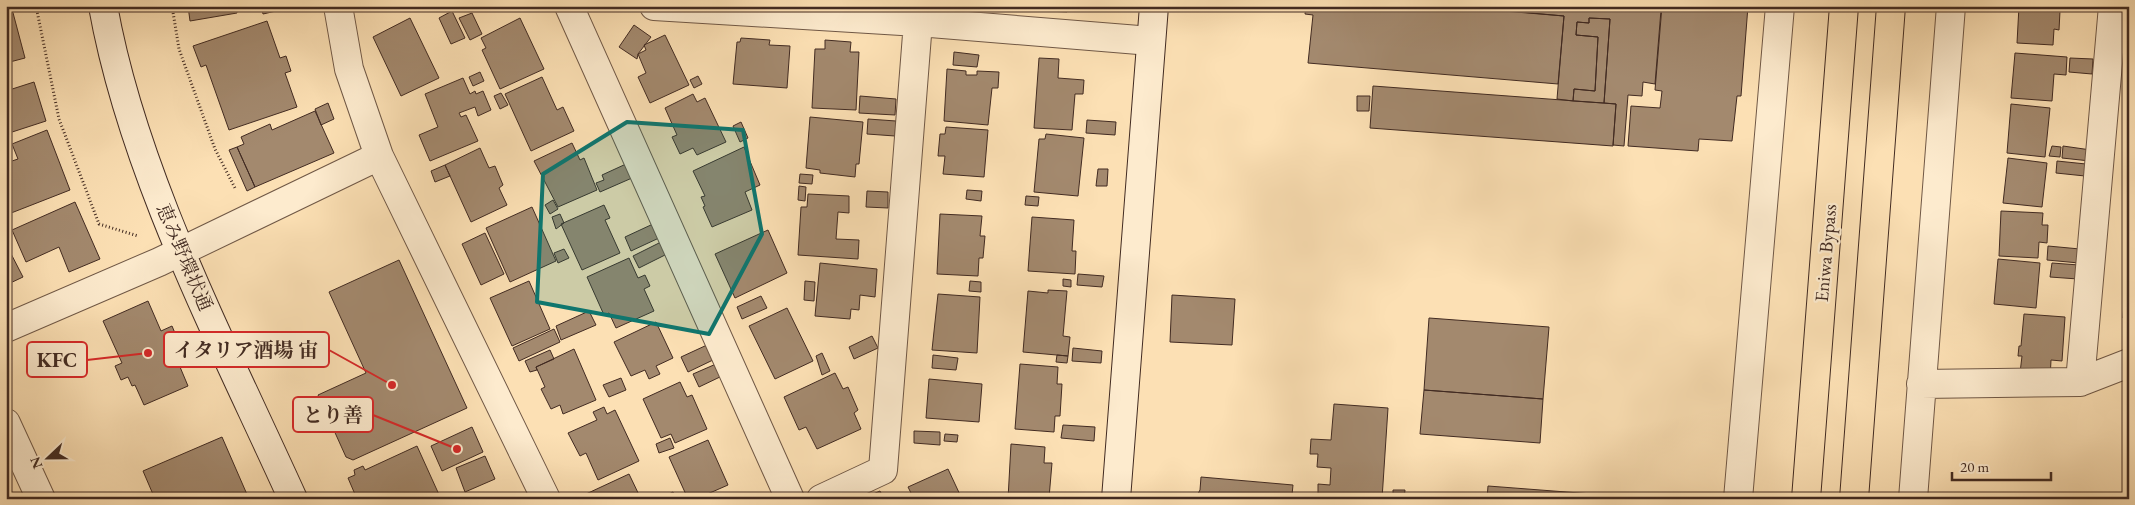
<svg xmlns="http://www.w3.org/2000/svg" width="2135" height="505" viewBox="0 0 2135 505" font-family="'EB Garamond','Noto Serif JP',serif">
  <rect width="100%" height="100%" fill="#fce0b4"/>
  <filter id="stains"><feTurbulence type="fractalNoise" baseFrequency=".004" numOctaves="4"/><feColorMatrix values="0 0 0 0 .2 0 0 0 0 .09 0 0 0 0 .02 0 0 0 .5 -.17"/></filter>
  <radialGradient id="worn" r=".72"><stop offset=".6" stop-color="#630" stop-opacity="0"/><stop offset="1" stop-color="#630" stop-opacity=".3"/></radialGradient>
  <path fill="#a3896e" stroke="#422b22" d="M188 6H236L237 13 190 21Z
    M261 6H289V8L263 14Z
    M1034 6H1050L1049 11 1033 10Z
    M1050 6H1067V12L1049 11Z
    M1306 6H1455L1564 16 1558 84 1308 63 1313 15 1305 14Z
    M1603 6 1661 10 1655 84 1643 82 1642 96 1628 95 1624 146 1613 145 1616 104 1604 103 1610 19 1589 18V23L1577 22 1576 35 1598 37 1595 91 1574 89 1573 101 1557 99 1564 16 1455 7Z
    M1662 6H1748L1741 96H1737L1732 141 1699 139 1698 151 1628 146 1631 106 1660 108 1662 91 1655 90Z
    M2019 6H2055V11H2060L2059 30 2054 29 2053 45 2017 43Z
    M12 9 25 58 6 63V10Z
    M452 11 465 38 451 44 439 18Z
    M472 13 482 34 470 40 459 18Z
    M410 18 439 78 401 96 373 37Z
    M520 18 544 69 500 89 482 50 486 48 481 38Z
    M1589 18 1610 19 1604 103 1573 101 1574 89 1595 91 1598 37 1576 35 1577 22 1589 23Z
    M267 21 280 58 286 56 291 71 285 73 297 107 229 130 206 65 201 67 193 46Z
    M634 25 651 37 638 54 637 59 619 47Z
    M665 35 689 85 650 103 638 77 646 73 638 54 646 50 644 45Z
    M741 38 770 40 769 45 790 46 787 88 733 84 737 42H740Z
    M825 40 851 42 850 52H859L856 110 812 108 815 49H825Z
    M954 52 979 55 977 67 953 65Z
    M2015 53 2067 57 2066 75 2054 74 2052 101 2011 98Z
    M1039 58 1059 59 1058 78 1084 80 1083 94H1075L1072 130 1034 128Z
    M2070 58 2093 59 2092 74 2069 72Z
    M947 69 966 71V75H977V71L999 72 998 88H992L988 125 944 121Z
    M480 72 484 81 473 86 469 77Z
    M698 76 702 84 694 88 690 80Z
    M542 77 557 110 563 107 574 131 531 151 505 94Z
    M463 78 470 94 475 91 476 94 483 91 491 110 478 116 475 107 459 113 461 117 466 115 478 141 430 161 419 135 438 127 425 94Z
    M34 82 46 121 6 134V91Z
    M1373 86 1616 104 1613 146 1370 128Z
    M501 93 508 105 500 109 494 96Z
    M693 94 697 102 705 98 726 142 697 155 693 148 680 154 672 137 677 135 665 108Z
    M860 96 896 99 895 115 859 113Z
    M1357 96H1370L1369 111H1357Z
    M328 103 334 119 321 125 315 109Z
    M2011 104 2050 108 2045 157 2007 153Z
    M315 111 334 153 255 187 237 147 244 144 241 137 270 124 272 130Z
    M810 117 863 122 859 164H856L855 177 820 173V170L806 168Z
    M868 119 896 121 895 136 867 134Z
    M1087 120 1116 122 1115 135 1086 133Z
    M741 122 748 138 740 142 733 126Z
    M946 127 988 130 984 177 943 174 945 156H938L940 134H945Z
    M47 130 70 190 6 215V163L18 159 12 144Z
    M1046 134 1084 138 1078 196 1034 192 1039 139H1045Z
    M572 143 580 160 584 158 597 190 558 207 534 161Z
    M2052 146 2061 147 2060 157 2049 156Z
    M2063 146 2091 150 2090 161 2062 158Z
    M237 147 255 187 247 191 229 150Z
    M744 147 760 185 745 192 752 210 712 227 703 207 705 206 701 197 705 196 693 171Z
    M480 148 489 168 495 166 503 185 499 188 507 205 471 222 445 165Z
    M2008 158 2047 163 2042 207 2003 203Z
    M2057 161 2086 164 2085 176 2056 173Z
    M626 164 632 178 600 192 596 183 604 180 602 175Z
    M445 165 450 176 435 182 431 171Z
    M1098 169H1108L1107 186H1096Z
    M800 174 813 175 812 184 799 183Z
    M799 186 806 187 805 201 798 200Z
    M967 190 982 191 981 201 966 199Z
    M867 191 888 192V208L866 207Z
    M808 194 849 196V213L838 212 836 239 859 240 858 259 798 255 801 207H807Z
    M1026 196 1039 197 1038 206 1025 205Z
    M553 200 558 209 550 214 545 205Z
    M75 202 100 259 69 272 59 247 26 262 12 230Z
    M604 205 610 218 605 220 620 253 582 270 561 224Z
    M532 207 556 261 510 282 486 228Z
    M2001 211 2043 213 2042 225H2048L2047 243 2039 242 2038 258 1999 256Z
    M560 214 564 223 556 229 552 217Z
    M940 214 982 216 980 236H985L983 258H979L978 276 937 274Z
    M1032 217 1074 220 1072 251H1076L1075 274 1028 271Z
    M653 224 659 238 631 251 625 237Z
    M768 230 787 273 735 298 715 254Z
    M485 233 504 274 481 285 462 244Z
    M661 242 667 254 639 268 633 256Z
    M6 244 23 277 6 285Z
    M2048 246 2080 249 2079 263 2047 260Z
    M564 249 569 258 558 263 554 253Z
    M629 258 638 278 645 275 650 286 644 289 654 311 616 328 609 313 604 315 587 277Z
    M1998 259 2040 263 2036 308 1994 304Z
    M399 260 467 408 353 460 346 457 318 395 366 373 329 292Z
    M820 263 877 269 875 297 860 295 859 310 851 309 850 319 815 316Z
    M2052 263 2079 265 2078 279 2050 277Z
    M1078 274 1104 276 1102 287 1077 285Z
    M2126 274H2129V333H2126L2127 318H2123Z
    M1063 279 1071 280V287L1063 286Z
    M529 281 550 329 512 346 490 298Z
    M805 281 815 282 814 301 804 300Z
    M970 281 981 282V292L969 291Z
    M1048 290 1067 291 1063 336 1070 337 1068 356 1023 352 1028 291 1048 293Z
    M938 294 980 297 977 353 932 350Z
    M1172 295 1235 299 1232 345 1170 342Z
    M761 296 767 308 742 319 737 307Z
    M148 301 161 331 172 326 183 352 175 355 188 386 144 405 135 385 132 386 128 377 121 380 115 366 122 363 103 321Z
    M787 308 813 361 775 379 749 326Z
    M589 311 596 325 561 340 556 326Z
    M2024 314 2065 317 2062 361 2051 360 2050 380 2020 373 2022 356H2018L2019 346H2021Z
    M1429 318 1549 327 1543 399 1424 390Z
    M656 322 673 358 656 366 660 374 649 379 645 370 631 376 614 342Z
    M554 329 560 342 519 361 513 348Z
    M872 336 878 348 854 359 849 347Z
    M707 345 713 360 688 372 681 357Z
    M1073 348 1102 351 1101 363 1072 361Z
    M574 349 596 400 563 414 560 405 551 409 541 389 545 387 536 367Z
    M550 350 554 359 536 367 537 370 530 372 525 361Z
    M822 353 830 371 822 375 816 356Z
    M933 355 958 358 956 370 932 368Z
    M1057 355 1068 356 1067 363 1056 362Z
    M716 364 722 376 699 387 693 374Z
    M1020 364 1058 367 1057 384H1062L1060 416H1055L1054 432 1015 429Z
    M835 373 843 389 848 387 858 410 854 413 861 429 817 449 806 427 799 430 784 397Z
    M621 378 626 390 609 397 603 385Z
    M929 379 982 384 979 422 926 418Z
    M680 382 687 397 692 395 707 429 675 443 671 434 661 438 643 399Z
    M1424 390 1543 399 1540 443 1420 434Z
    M1334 404 1388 408 1382 499H1327L1318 496V484L1330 485 1331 468 1317 467 1318 454H1310L1311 439 1331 440Z
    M604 407 607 414 615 410 639 461 598 480 586 453 580 456 568 433 597 420 593 412Z
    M1063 425 1095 427 1094 441 1061 438Z
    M472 427 483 452 442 471 431 446Z
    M914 431 940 432V445L914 443Z
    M945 434 958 435 957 442 944 441Z
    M222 437 249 499H155L143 471Z
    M670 438 674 448 659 453 656 444Z
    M708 440 728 485 696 499H688L669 457Z
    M1011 444 1045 447 1044 463H1052L1049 498 1008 499Z
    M417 446 441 499H357L348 478 355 475 354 470 363 466 365 470Z
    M485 456 495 479 465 492 456 468Z
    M948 469 962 499H914L908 487Z
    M629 474 641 499H589L586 494Z
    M1201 477 1293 485 1292 495 1296 499H1195L1200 490Z
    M1488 486 1658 499H1487Z
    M860 487 864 498 880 491 884 499H836Z
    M1393 490H1405L1404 499H1393Z
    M673 492 677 499H661V498Z"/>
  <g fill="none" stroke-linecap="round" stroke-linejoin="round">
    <defs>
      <path id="street" d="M338 6 349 69 379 156 546 499
        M569 6 790 499
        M654 6 918 22 1151 41
        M6 328 159 262 379 156
        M2080 382 2113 6
        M1921 384 2080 382 2129 363
        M6 423 41 499
        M821 499 883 470 918 22
        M1738 499 1780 6
        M1913 499 1951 6"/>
      <path id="secondary" d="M103 6C133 174 223 344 293 499
        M1116 499 1154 6"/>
      <path id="highway" d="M1806 499 1844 6
        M1854 499 1891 6"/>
    </defs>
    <use href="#street" stroke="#705846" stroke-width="30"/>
    <use href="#secondary" stroke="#422b22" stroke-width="30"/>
    <use href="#highway" stroke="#422b22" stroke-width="30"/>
    <path stroke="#422b22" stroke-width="3" stroke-dasharray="1 2.5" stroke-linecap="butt" d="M36 6 59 119 99 224 138 236
      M172 6 179 49 215 149 236 190"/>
    <use href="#street" stroke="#fdebce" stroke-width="28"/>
    <use href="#secondary" stroke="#fdebce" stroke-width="28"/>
    <use href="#highway" stroke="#fce0b4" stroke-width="28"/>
  </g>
  <path fill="#0f766e" fill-opacity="0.2" stroke="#0f766e" stroke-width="4" stroke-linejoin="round" d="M627 122 743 130 762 234 709 334 537 302 543 174Z"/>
  <g text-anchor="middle" stroke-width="4.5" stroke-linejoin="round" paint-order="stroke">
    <g font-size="19" fill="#422b22" stroke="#fdebce">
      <text transform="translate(1825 253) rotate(-85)" y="7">Eniwa Bypass</text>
      <text transform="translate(185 257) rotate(67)" y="7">恵み野環状通</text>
    </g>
  </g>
  <path fill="none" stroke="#d62828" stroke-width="2" d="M392 385L329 350M148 353L87 360M457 449L373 415"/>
  <g fill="#d62828" stroke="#fdebce" stroke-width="2">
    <circle cx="392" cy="385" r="5"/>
    <circle cx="148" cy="353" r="5"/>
    <circle cx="457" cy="449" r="5"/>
  </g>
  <g fill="#fdebce" stroke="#d62828" stroke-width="2">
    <rect x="164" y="332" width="165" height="35" rx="5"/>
    <rect x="27" y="342" width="60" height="35" rx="5"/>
    <rect x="293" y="397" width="80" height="35" rx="5"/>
  </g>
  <g font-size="20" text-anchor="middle" font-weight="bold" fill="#422b22">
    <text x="246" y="357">イタリア酒場 宙</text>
    <text x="57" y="367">KFC</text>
    <text x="333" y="422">とり善</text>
  </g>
  <rect width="2135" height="505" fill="none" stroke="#fce0b4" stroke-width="25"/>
  <rect x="8" y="8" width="2120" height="490" fill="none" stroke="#422b22" stroke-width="2.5"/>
  <rect x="12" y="12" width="2110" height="480" fill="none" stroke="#422b22"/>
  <g transform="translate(48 458) rotate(248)" stroke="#fdebce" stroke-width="4" paint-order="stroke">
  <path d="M0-4L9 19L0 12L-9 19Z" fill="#422b22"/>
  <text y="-8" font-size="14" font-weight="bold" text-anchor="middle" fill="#422b22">N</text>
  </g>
  <path d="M1952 472v8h99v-8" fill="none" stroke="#422b22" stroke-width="2.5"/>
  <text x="1960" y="472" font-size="15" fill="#422b22" stroke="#fdebce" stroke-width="4" paint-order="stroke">20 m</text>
  <rect width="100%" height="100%" filter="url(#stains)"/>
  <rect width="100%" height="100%" fill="url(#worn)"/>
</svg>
